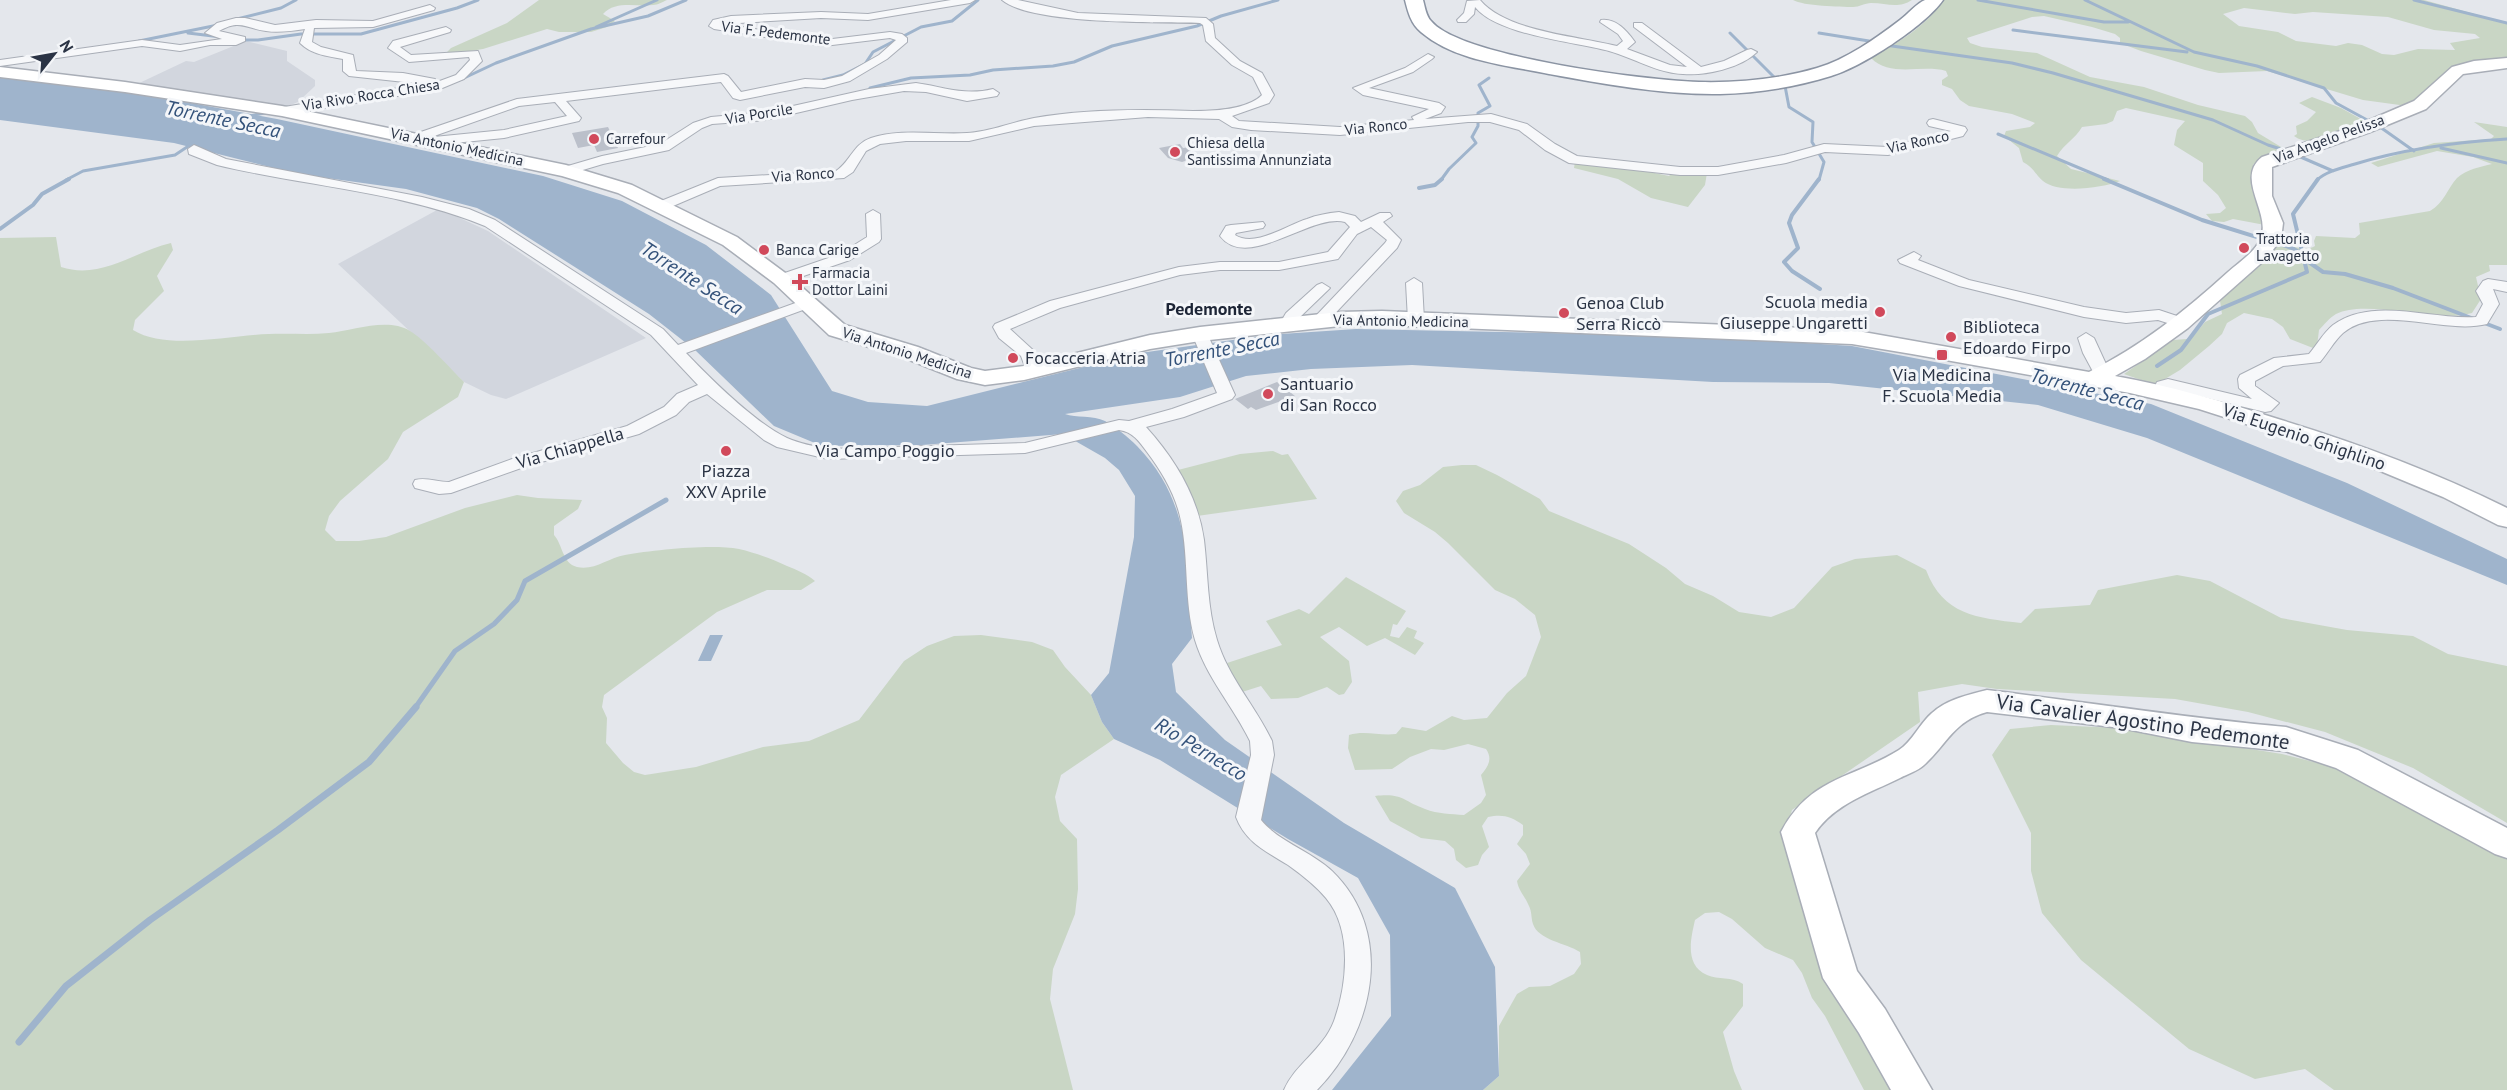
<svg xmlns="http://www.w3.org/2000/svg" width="2507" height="1090" viewBox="0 0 2507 1090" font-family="'PT Sans',sans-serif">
  <rect width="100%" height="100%" fill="#e4e7ec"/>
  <path fill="#d2d6de" d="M246 41 287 51V61L315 80V86L298 102 283 108 133 86 186 61 194 62Z
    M437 210 447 212 488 231 646 338 506 399 491 395 464 382 338 264Z"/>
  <path fill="#c9d6c5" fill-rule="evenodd" d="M539 0H667C662 2 658 5 653 5 637 7 615 0 603 14L615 21 607 27 591 32H559L547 29 483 49 444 55 451 48 507 23Z
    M1793 0H1912C1898 9 1887 3 1871 3 1865 3 1859 7 1853 7 1841 7 1803 6 1793 0Z
    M1944 0H2424L2507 23V61L2477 63 2434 88 2407 106 2363 100 2267 71 2219 73 2205 70 2141 51 2120 43V38L2115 34 2092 27 2044 16 2032 17 1967 38 1970 43 1982 47 2037 53 2090 77 2144 87 2198 105 2245 116 2252 122 2258 133 2286 150 2260 158 2253 165 2265 225 2233 219 2224 222 2212 221 2206 214 2220 213 2226 208 2218 195 2203 181V163L2174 145 2177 130 2185 121 2126 108 2117 111 2113 121 2106 124 2082 127C2075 139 2064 144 2057 156L2071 169 2120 181C2102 188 2059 194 2043 181 2034 173 2034 168 2023 162L2019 148 2004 136 2006 131 2030 127 2035 123 2012 114 1969 106 1960 100 1952 89 1942 85V80L1948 76 1946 71C1922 64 1890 78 1871 58 1899 42 1925 27 1944 0ZM2244 8 2295 14 2313 12 2388 17 2434 30 2475 34 2480 38 2450 43 2455 50 2418 49 2394 55 2382 54 2362 45 2348 43 2336 46 2296 41 2278 32 2239 26 2223 14Z
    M2312 97 2341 108 2368 123C2348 130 2314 151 2294 136L2297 134 2296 126 2307 121 2316 112 2299 103Z
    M2474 122 2507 127V265H2489L2490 271 2476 277 2481 299 2472 313C2433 324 2367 298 2336 314 2329 318 2324 325 2319 330L2317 346 2313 348 2290 339 2283 327 2272 319 2244 313 2227 323 2222 334 2209 346 2180 370 2155 385 2124 374 2173 340 2187 339 2195 334 2205 322 2222 314 2220 301C2231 290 2266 249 2279 246 2291 243 2303 253 2315 246L2314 241 2316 236 2355 238 2360 234 2359 223 2430 211C2444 203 2447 189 2457 178 2467 169 2480 167 2492 164L2473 157 2437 151 2378 167 2371 163 2434 143 2491 139 2494 136Z
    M1575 162 1621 166 1669 176 1673 172 1707 173 1705 185 1688 207 1651 198 1618 179 1574 168Z
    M56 237 61 267C101 280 133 252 171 243L173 250 157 276 164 291 135 320 133 330C167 351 230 335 269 334 289 333 309 335 329 333 353 331 387 317 410 331 424 339 451 369 464 382L458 397 403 432 388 459 340 501 329 516 325 530 336 541H359L386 537 465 508 517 495 538 498 582 500 578 509 554 526V535C563 545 562 563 577 567 594 571 608 558 625 555 655 550 710 544 739 549 756 553 772 559 787 566 797 570 807 574 815 581L801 590H767L717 612 604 695 602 707 607 718 606 743 623 763 634 772 645 775 696 767 763 747 809 741 859 720 904 661 927 646 954 636 981 635 1032 642 1053 650 1065 667 1091 695 1102 722 1114 739 1061 775 1055 797 1060 821 1077 839 1078 889 1075 914 1053 969 1050 999 1073 1090H0V238Z
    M1273 451 1282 455 1288 454 1317 499 1197 516 1188 488 1178 470 1240 454Z
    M1462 465H1476L1497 475 1540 499 1549 511 1629 544 1666 568 1685 584 1713 596 1739 612 1771 617 1794 608 1832 567 1855 559 1897 555 1926 570C1943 615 1977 618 2021 623L2035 609 2090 605 2098 590 2177 575 2210 581 2281 618 2347 630 2413 636 2448 654 2507 666V823L2413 768 2325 732 2248 712 2175 699 1997 689 1962 684 1918 692 1920 722 1792 810 1786 831 1788 857 1816 954 1899 1090H1864L1825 1016 1812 998 1802 973 1793 960 1765 948 1732 919 1719 912 1705 913 1695 920C1691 938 1684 965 1707 975 1718 980 1732 976 1743 984V1006L1723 1032 1734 1071 1742 1090H1483L1499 1076V1026L1517 994 1529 987 1550 986 1574 974 1581 964 1580 952C1566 943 1538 940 1533 924 1531 918 1532 912 1529 906 1525 896 1519 892 1517 881L1530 864 1526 854 1517 844 1523 835V825C1511 816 1502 814 1488 817L1482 826 1489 847 1482 855 1478 865 1466 868 1456 860 1454 849 1445 841 1421 838 1390 821 1375 796C1404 793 1402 801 1425 809 1438 814 1451 814 1464 815L1481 803 1486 795 1481 775C1488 767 1493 759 1486 749L1468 744 1444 750 1431 749 1410 757 1392 769 1355 770 1348 748 1349 735C1365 730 1379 736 1396 734L1402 727 1426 731 1452 716 1464 720 1487 718 1507 693 1526 676 1541 637 1535 615 1515 599 1495 590 1448 543 1435 532 1404 513 1396 501 1403 491 1420 485 1443 467Z
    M1346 577 1406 611 1397 625 1393 624 1390 636 1399 638 1407 627 1417 631 1414 638 1424 643 1415 655 1385 638 1367 646 1339 627 1320 637 1349 661 1352 682 1344 694 1339 695 1327 687 1298 698 1271 699 1261 686 1239 693 1224 664 1282 645 1266 621 1299 609 1309 614Z
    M2051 725 2119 728 2282 754 2338 768 2507 854V1090H2334L2305 1069 2255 1079 2189 1049 2081 960 2042 913 2031 871V833L1992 755 2010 729Z"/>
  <path fill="#9fb4cc" d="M0 77 148 95 277 119 543 176 622 201 706 245 771 295 832 391 868 402 927 406 1140 353 1268 335 1356 329 1695 336 1852 346 2151 404 2347 483 2507 559V585L2147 438 2038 405 1829 383 1713 382 1412 365 1311 369 1246 376 1180 397 1065 414C1076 418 1093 415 1105 421 1116 427 1128 437 1137 446 1192 502 1187 566 1192 638L1172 664 1176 692 1225 740 1344 823 1455 888 1495 967 1499 1076 1483 1090H1332L1391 1016 1390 935 1358 878 1288 839 1160 760 1114 739 1102 722 1091 695 1109 673 1134 537 1135 496 1119 470 1105 458 1063 434 922 445 822 446 774 426 695 350 649 314 499 219 477 208 406 189 298 174 174 143 0 120Z
    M710 635H723L711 661H698Z"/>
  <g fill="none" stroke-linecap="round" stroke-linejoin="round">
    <path stroke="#9fb4cc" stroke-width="3" d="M1978 0 2104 22H2128
      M2085 0 2194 52 2257 66 2324 88 2336 103 2380 127 2414 151
      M2414 0 2507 23
      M233 20 281 8 296 0
      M596 27 657 0
      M2013 30 2187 52
      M188 33 221 37
      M1730 33 1775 78
      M1819 33 1869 41
      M239 40H258L301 34H361L457 8 478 0
      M139 41 218 25
      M1885 45 2012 63 2053 73 2213 120 2268 145 2287 151
      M462 79 496 63 591 29 648 16 686 0
      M823 80 843 75 865 64 873 52 921 27 952 21 978 0
      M1785 86 1789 107 1813 122 1812 142 1824 162 1819 180
      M870 88 911 78 970 75 993 70 1053 66 1074 62 1112 46 1197 26 1221 16 1278 0
      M249 116 265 113
      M1998 134 2108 180
      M2441 148 2507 163
      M2296 155 2333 171
      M66 180 83 171 175 155 193 143
      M1441 180 1449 169 1476 143 1472 137 1478 126V113L1490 106 1479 85 1489 78
      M2317 180C2327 171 2342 168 2355 164 2404 149 2456 142 2507 139"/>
    <path stroke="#9fb4cc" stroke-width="4" d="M1819 179 1792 215 1789 223 1798 248 1784 262 1792 271 1820 289
      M2104 179 2202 220 2292 248 2302 254
      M1419 188 1435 185 1442 179
      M0 229 33 205 42 194 69 179
      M2303 258 2323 272 2345 274 2393 288 2500 329
      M2157 366 2181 350 2208 314 2307 272 2293 214 2318 179
      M2108 401 2117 391"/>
    <path stroke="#9fb4cc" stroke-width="5" d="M415 708 455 651 494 624 517 600 525 581 666 500"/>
    <path stroke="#9fb4cc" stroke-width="7" d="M19 1042 66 986 150 920 278 830 369 762 416 707"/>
  </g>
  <path fill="#bbc0ca" d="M608 127 618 148 597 152 594 145 578 148 572 133Z
    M1180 144 1183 148 1197 146 1185 161 1182 162 1168 158 1159 148Z
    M1277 382 1295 396 1256 410 1251 407 1248 409 1235 399Z"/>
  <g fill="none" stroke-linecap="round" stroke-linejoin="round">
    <defs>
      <path id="street" d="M951 0H975L970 3 868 20 821 18 723 24 824 40 890 32 902 34 907 38V42L887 59 850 81 824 88 805 87 740 100 733 98 721 82 566 101 581 118 579 121 504 138 434 145 428 141 434 137 504 130 567 116 555 102 519 106 420 141 416 142 410 138 412 135 517 99 724 74 728 76 741 92 805 79 824 80 842 76 879 55 896 40 890 38 824 46 714 29 709 26 713 20 731 16 821 12 868 14Z
        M1002 0H1018L1078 13 1206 18 1213 24 1215 38 1240 61 1262 73 1274 95 1269 103 1232 116 1239 121 1340 127 1414 120 1412 117 1429 109 1363 95 1353 88 1405 68 1428 54 1434 57 1432 59 1413 72 1369 88 1439 103 1445 107 1441 113 1425 119 1491 114 1527 124 1555 144 1577 156 1680 167H1718L1784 155 1824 144 1888 147 1951 131 1929 126 1927 123 1929 120 1933 119 1965 127 1967 130 1963 136 1888 155 1825 152 1786 163 1718 175H1680L1569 163 1545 150 1519 130 1490 122H1468L1340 135 1251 130 1232 127 1219 119 1148 117 1034 126 969 141H906L880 144 866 151 853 172 844 178 720 186 666 209 661 210 654 206 656 203 718 178 836 171C851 161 853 144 871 138 901 128 936 135 967 133 989 132 1012 122 1034 118 1085 109 1140 109 1193 111 1213 111 1247 110 1262 95L1253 77 1232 65 1206 41 1203 25 1200 23C1157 22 1032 25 1002 0Z
        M1480 0C1507 32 1578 36 1617 46L1623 41 1618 34 1600 22 1601 20C1616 18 1627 31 1635 42L1627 49 1670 65 1687 67 1634 27V23H1642L1701 67 1724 61 1747 50 1751 49 1757 52C1741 68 1705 76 1683 74 1657 73 1634 58 1609 51 1575 42 1497 35 1475 7L1474 14 1466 22H1458L1457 20 1464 13 1467 1Z
        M430 5 435 8 434 10 373 27 314 28 312 42 321 47 353 55 356 71 403 73 435 79 437 82 456 75 470 60 469 57 409 62 388 48 393 41 446 27 451 30 450 32 400 47 411 55 478 51 482 61 464 79 440 89 282 115 276 111 278 108 423 84 349 76 343 71V59C328 56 312 55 300 43L305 29C292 31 278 33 266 31 245 28 240 19 219 31L245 37V41L236 45H210L180 51 142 46 0 66V60L142 40 180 45 222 39 205 33 217 23 236 18H245L275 25 316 20 373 21Z
        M916 83C944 87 965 96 993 89L999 93 997 96 967 101 926 92 904 91 852 100 766 120 712 124 702 128 669 150 603 164 566 175 559 171 561 168 602 156 660 144 693 123 711 117 766 112 869 89Z
        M194 145 226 159 422 197 469 209 495 220 663 329 678 345 801 301H811L814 304 811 307 686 353C712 380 754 422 787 438 800 444 814 446 828 449L1025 443 1119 420 1129 421 1172 409 1217 393 1192 334 1200 329 1206 331 1235 395 1232 399 1184 417 1146 427C1175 459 1198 497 1204 540 1208 573 1207 608 1217 640 1228 677 1256 707 1272 741L1274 755 1261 820C1279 842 1311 851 1332 871 1396 933 1374 1032 1317 1090H1284C1295 1064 1323 1050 1334 1021 1347 985 1353 930 1326 898 1315 885 1302 875 1288 865 1267 852 1245 842 1236 817L1251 755 1250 741C1233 706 1206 677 1195 640 1184 601 1189 560 1181 521 1176 495 1162 472 1147 452 1139 441 1133 432 1119 430L1025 453 828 459 777 447 764 440 707 394 689 402 676 415 639 434 524 467 451 493 439 494 415 488 413 484 415 480C426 477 437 482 449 482L512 459 627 426 664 407 677 394 698 385 651 335 485 226C404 192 304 186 217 165L189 154 188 149Z
        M873 210 880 214 881 239 879 242 850 260 786 282H776L773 279 776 276 840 254 867 237 866 214Z
        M1339 212 1355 216 1361 222 1380 213H1390L1392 216 1383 222 1401 240 1397 248 1325 324H1313L1311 321 1385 243 1387 240 1371 227 1357 234 1338 259 1279 270H1220L1180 275 1060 308 1010 329 1034 351 1042 371 1040 375H1028L1021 356 999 338 993 327 995 324 1050 301 1179 267 1220 262H1279L1328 252 1350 227 1345 222C1310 213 1248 272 1220 236L1226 226 1231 225 1263 222 1265 225 1263 228 1236 233 1235 235C1255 248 1287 225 1307 219 1317 215 1328 213 1339 212Z
        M1914 252 1921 256 1918 260 1969 280 2084 307 2126 313 2159 310 2186 319 2188 322 2180 327 2158 320 2126 323 2084 317 1959 286 1900 263 1898 260Z
        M1414 278 1422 283 1424 320 1416 325 1408 320 1406 283Z
        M2488 279 2507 282V292L2493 289 2499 304 2487 324C2444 335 2379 303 2343 333 2334 341 2328 353 2320 362L2283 366 2255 381V386L2279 403 2271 411 2265 412 2170 389 2166 396H2154L2152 392 2157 382 2168 379 2252 399 2239 388 2238 379 2240 375 2274 358 2309 354C2317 345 2323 333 2333 325 2373 296 2431 320 2476 317L2483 304 2476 291 2483 281Z
        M1322 283 1330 288 1327 291 1299 318 1293 328H1281L1279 325 1286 313 1317 285Z
        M2086 333 2094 338 2111 375 2109 379H2097L2083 353 2078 338Z"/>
      <path id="secondary" d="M2507 58V68L2463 74 2426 109 2370 132 2272 167V196L2283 223 2281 239 2267 258 2188 328 2145 359 2115 376C2171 386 2225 402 2278 419 2357 443 2433 471 2507 508V527L2498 525 2443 497 2337 453 2199 409 2130 393 1912 354 1852 344 1382 325 1340 326 1200 341 1150 349 1024 380 985 385 957 379 902 357 829 335 774 283 723 245 618 193 562 176 282 116 125 92 0 77V67L125 82 282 106 566 165 632 185 737 237 788 275 845 325 918 347 971 368 985 371 1024 366 1150 335 1200 327 1340 312 1382 311 1852 330 2089 372C2141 346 2185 311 2228 272 2238 263 2254 253 2260 240 2273 214 2234 179 2262 157L2358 125 2414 101 2452 67 2474 61Z
        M1987 690C2087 702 2186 718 2286 727L2358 750 2507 828V858L2495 854 2336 768 2285 751 2192 742 2121 728 1987 712C1954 721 1947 744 1924 765 1918 771 1907 774 1900 778 1870 793 1834 804 1815 833L1857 971 1885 1009 1932 1090H1891L1859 1033 1823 978 1781 832C1810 777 1852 779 1899 750 1912 742 1920 723 1932 713 1947 699 1968 695 1987 690Z"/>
      <path id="highway" d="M1405 0H1423C1425 7 1426 16 1431 21 1460 57 1650 81 1699 82 1738 83 1780 79 1817 68 1847 59 1875 39 1900 20 1907 15 1917 3 1925 0 1929 0 1938 0 1943 0 1925 26 1862 67 1831 76 1796 87 1757 93 1720 94 1662 95 1605 84 1549 74 1506 65 1455 61 1421 32 1411 24 1408 12 1405 0Z"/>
    </defs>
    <use href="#street" stroke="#a9aeb7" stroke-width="2"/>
    <use href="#secondary" stroke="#a9aeb7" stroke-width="3"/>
    <use href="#highway" stroke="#8b94a3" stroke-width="3"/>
    <use href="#street" fill="#f7f8fa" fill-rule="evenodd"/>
    <use href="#secondary" fill="#fff" fill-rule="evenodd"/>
    <use href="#highway" fill="#fff" fill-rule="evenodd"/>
  </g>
  <g fill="#d1495b" stroke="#f4f6f9" stroke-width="2">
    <circle cx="594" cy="139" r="6"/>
    <circle cx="1175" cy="152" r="6"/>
    <circle cx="2244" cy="248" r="6"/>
    <circle cx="764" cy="250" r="6"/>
    <path d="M797 273h6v6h6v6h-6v6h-6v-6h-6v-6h6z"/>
    <circle cx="1880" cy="312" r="6"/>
    <circle cx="1564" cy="313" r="6"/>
    <circle cx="1951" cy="337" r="6"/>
    <rect x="1936" y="349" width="12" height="12" rx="3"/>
    <circle cx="1013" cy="358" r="6"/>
    <circle cx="1268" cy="394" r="6"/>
    <circle cx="726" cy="451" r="6"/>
  </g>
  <g text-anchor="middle" stroke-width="6" stroke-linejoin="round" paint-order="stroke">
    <g font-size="15" fill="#2b3445" stroke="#f4f6f9">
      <text transform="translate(776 33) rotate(7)" y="5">Via F. Pedemonte</text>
      <text transform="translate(371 95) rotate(-9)" y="5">Via Rivo Rocca Chiesa</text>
      <text transform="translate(759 114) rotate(-9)" y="5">Via Porcile</text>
      <text transform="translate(1376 127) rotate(-6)" y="5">Via Ronco</text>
      <text transform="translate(2329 139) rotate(-20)" y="5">Via Angelo Pelissa</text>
      <text transform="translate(1918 142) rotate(-12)" y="5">Via Ronco</text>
      <text transform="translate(457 147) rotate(12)" y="5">Via Antonio Medicina</text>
      <text transform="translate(803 175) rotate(-4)" y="5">Via Ronco</text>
      <text transform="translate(1401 321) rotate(1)" y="5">Via Antonio Medicina</text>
      <text transform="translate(907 353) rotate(18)" y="5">Via Antonio Medicina</text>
    </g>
    <g font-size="15" fill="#2b3445" stroke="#f4f6f9" text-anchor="start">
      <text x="606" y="144">Carrefour</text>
      <text x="1187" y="148">Chiesa della<tspan x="1187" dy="17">Santissima Annunziata</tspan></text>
      <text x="2256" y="244">Trattoria<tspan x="2256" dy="17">Lavagetto</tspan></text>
      <text x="776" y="255">Banca Carige</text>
      <text x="812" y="278">Farmacia<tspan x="812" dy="17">Dottor Laini</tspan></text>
    </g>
    <g font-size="18" fill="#2b3445" stroke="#f4f6f9" text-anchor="start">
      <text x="1868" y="308" text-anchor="end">Scuola media<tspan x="1868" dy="21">Giuseppe Ungaretti</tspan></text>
      <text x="1576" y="309">Genoa Club<tspan x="1576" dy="21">Serra Riccò</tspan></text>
      <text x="1963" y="333">Biblioteca<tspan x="1963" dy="21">Edoardo Firpo</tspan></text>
      <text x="1025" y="364">Focacceria Atria</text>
      <text x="1942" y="381" text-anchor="middle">Via Medicina<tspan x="1942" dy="21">F. Scuola Media</tspan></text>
      <text x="1280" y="390">Santuario<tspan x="1280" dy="21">di San Rocco</tspan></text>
      <text x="726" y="477" text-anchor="middle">Piazza<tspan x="726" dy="21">XXV Aprile</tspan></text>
    </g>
    <g font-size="18" font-weight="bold" fill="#1d2536" stroke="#f4f6f9">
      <text x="1209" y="315">Pedemonte</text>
    </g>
    <g font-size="18" fill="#2b3445" stroke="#f4f6f9">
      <text transform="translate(2304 437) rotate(19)" y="6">Via Eugenio Ghighlino</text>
      <text transform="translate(570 448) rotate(-16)" y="6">Via Chiappella</text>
      <text x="885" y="457">Via Campo Poggio</text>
    </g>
    <g font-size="20" font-style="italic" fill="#34527a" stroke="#f4f6f9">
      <text transform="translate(223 119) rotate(12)" y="7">Torrente Secca</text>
      <text transform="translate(692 278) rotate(33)" y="7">Torrente Secca</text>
      <text transform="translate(1222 349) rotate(-11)" y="7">Torrente Secca</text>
      <text transform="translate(2087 389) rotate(15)" y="7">Torrente Secca</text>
      <text transform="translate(1201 749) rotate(31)" y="7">Rio Pernecco</text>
    </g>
    <g font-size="21" fill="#2b3445" stroke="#f4f6f9">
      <text transform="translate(2143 722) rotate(8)" y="7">Via Cavalier Agostino Pedemonte</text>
    </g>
  </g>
  <g transform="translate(54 54) rotate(59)" stroke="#f4f6f9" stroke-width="4.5" paint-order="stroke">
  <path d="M0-4.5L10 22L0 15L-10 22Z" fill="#2b3445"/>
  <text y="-9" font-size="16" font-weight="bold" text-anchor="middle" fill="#2b3445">N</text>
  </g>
</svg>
